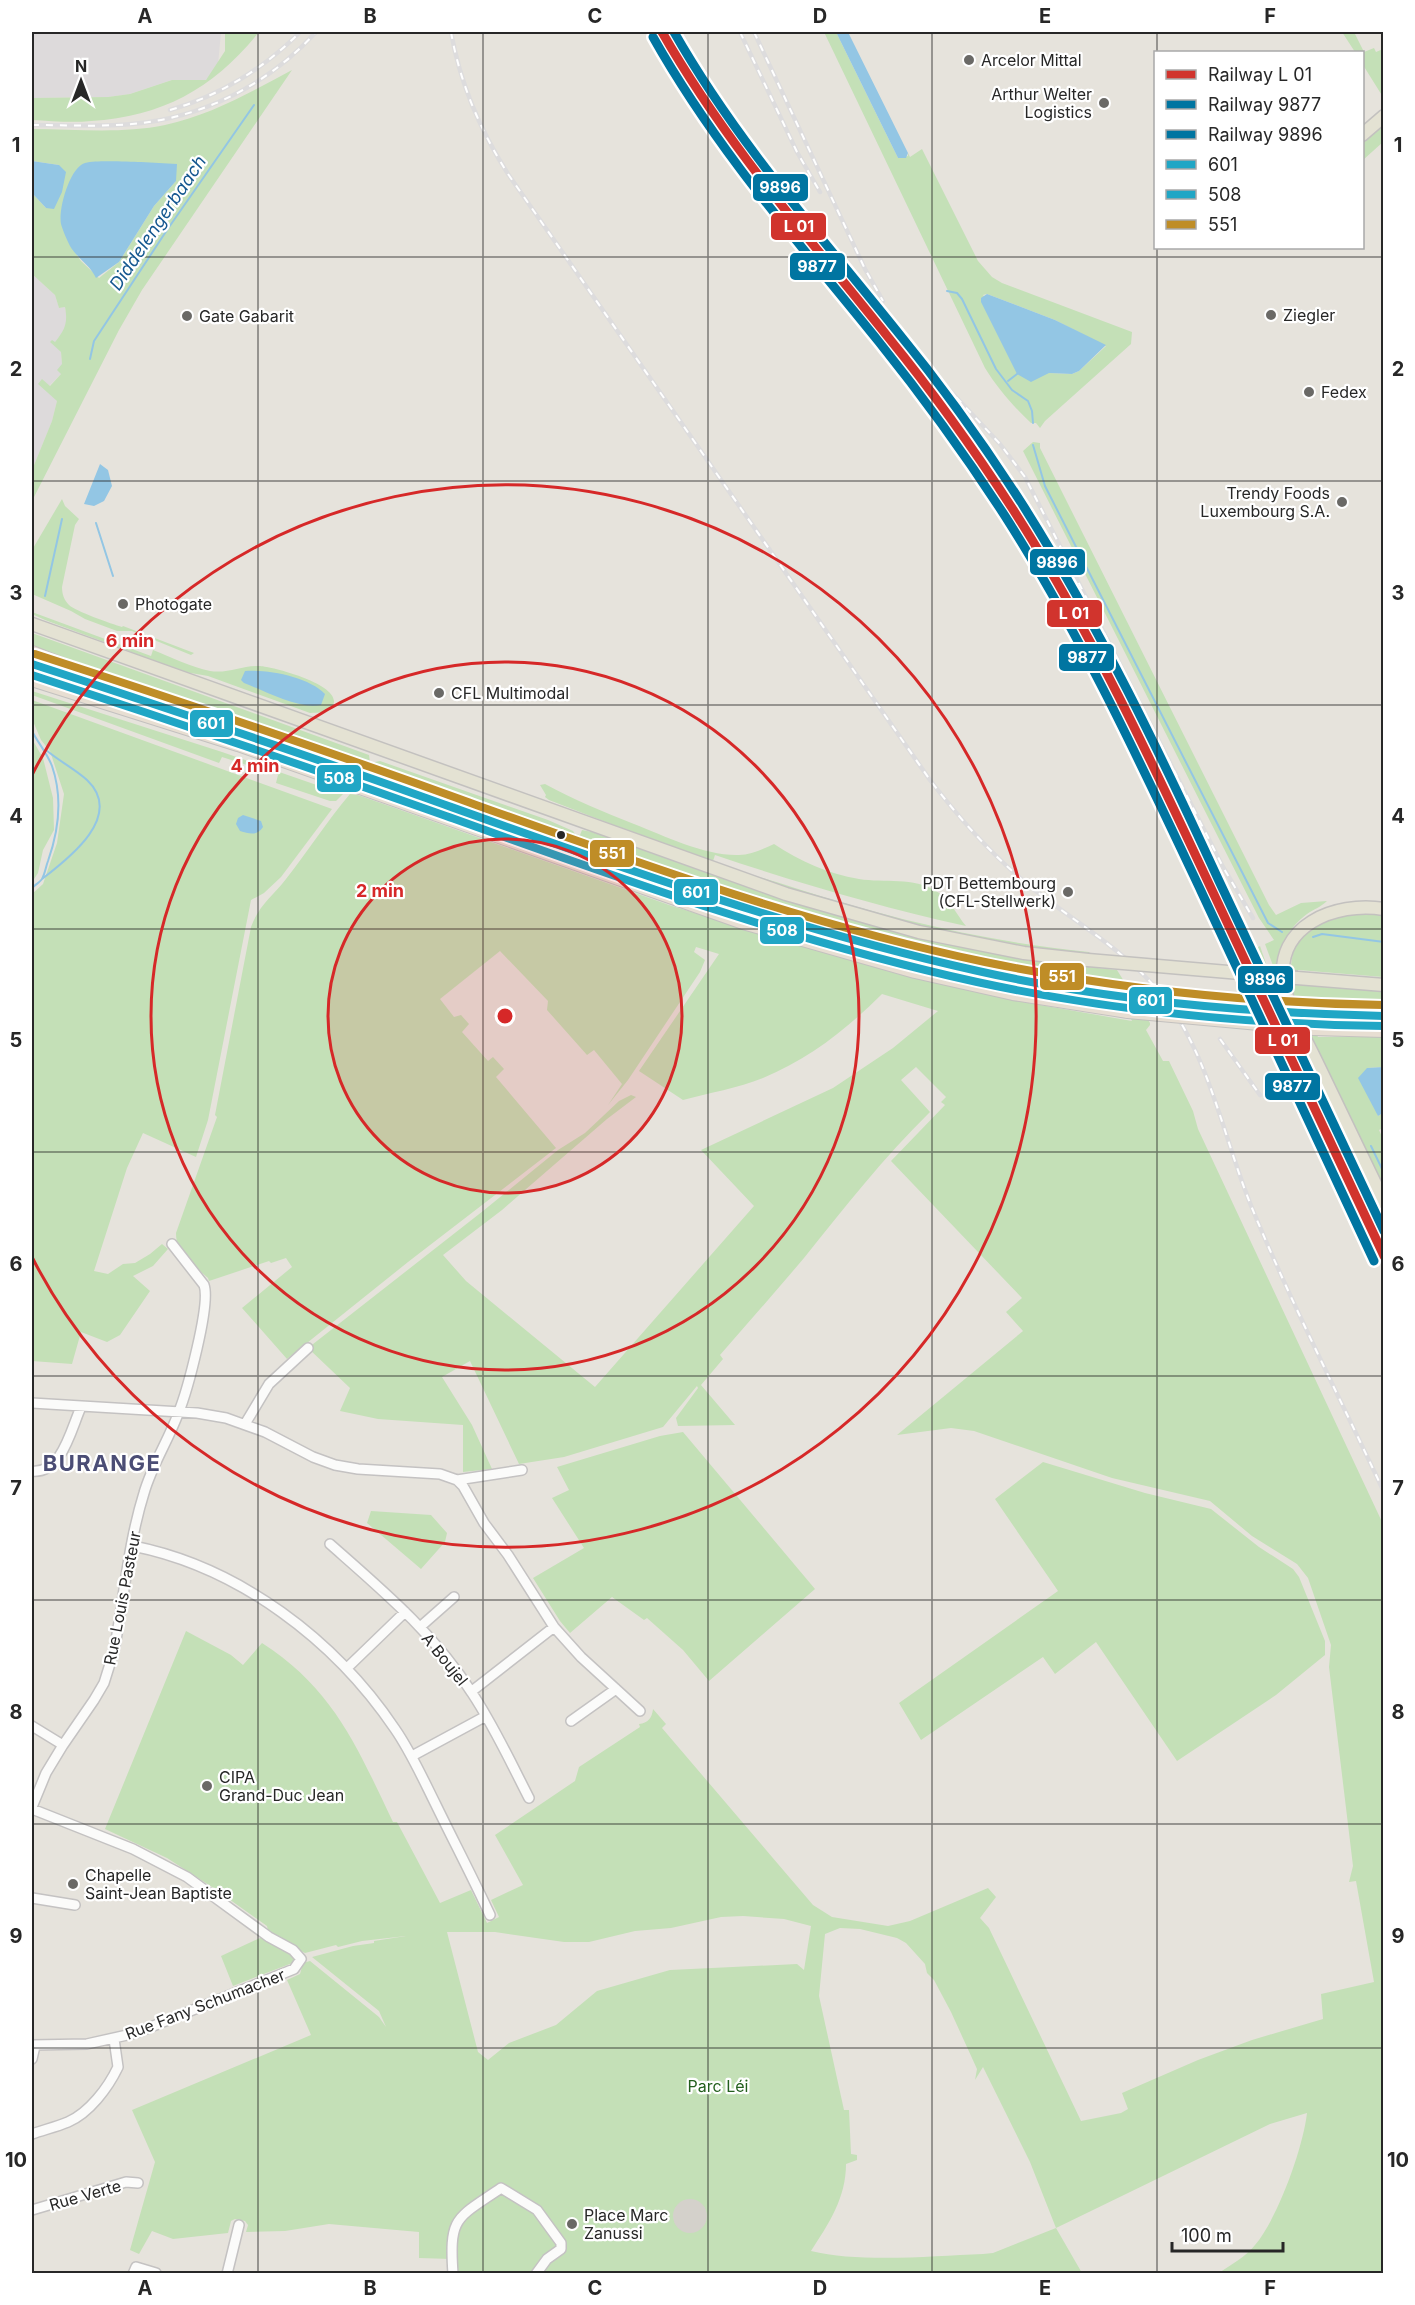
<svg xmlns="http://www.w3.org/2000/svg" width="1415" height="2305" viewBox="0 0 1415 2305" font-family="Inter,sans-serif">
  <rect width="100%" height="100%" fill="#e6e3dc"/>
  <path fill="#dddadb" d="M32 32H221L218 65 206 80H172L130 94 108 97 32 98Z
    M32 274 55 295 59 308 65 307 68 322 62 334 55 342 61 352 62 364 61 374 49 386 57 401 52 421 32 470Z"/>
  <path fill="#c4e0b7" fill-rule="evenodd" d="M225 32H259C214 88 164 116 91 121 72 123 51 121 32 120V98L108 97 130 94 172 80H206L225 51Z
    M824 32H836L898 158 908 156V153L910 157 922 149 978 261 992 277 1002 283 1132 332 1131 344 1045 421 1040 428 1036 423H1031C1013 406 998 389 985 368ZM987 294 1055 320 1106 346 1079 371 1072 374 1049 373 983 295Z
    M1342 32H1354L1364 52 1374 48 1376 52 1383 49V97L1363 65 1362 52H1355Z
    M292 70 142 290 119 330 32 501V470L52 421 57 401 38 384 42 379 50 386 61 374 57 370 62 364 61 352 50 342 52 340 55 342C65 330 68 323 65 307L59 308 55 295 32 274V193L46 208 59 165 32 161V129C75 129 122 134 165 125 211 115 251 92 292 70ZM176 181 154 206 119 262 99 278 81 261 70 245Z
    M1383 122V142L1363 160 1362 142Z
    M1033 442 1040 443V448L1269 905 1276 915 1301 903 1327 901C1321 907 1314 909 1307 914 1288 928 1279 948 1275 971L1265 944 1274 940 1259 918 1023 451Z
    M62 499 65 506 79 519 75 525 62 587C62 594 64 600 69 605 75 611 112 624 122 627L123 626 194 653 191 655 132 631H117L85 619 71 611 32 594V550Z
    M32 612 151 656 153 650C171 657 191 667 210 671 228 674 242 665 260 666 274 667 347 686 332 707 327 714 318 712 310 713L208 676 185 672 45 620 32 614Z
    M32 633 369 755 370 763 380 761 548 820 573 831 575 834 580 835 582 830 592 832 727 880 847 917 1088 965V967L1117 970 1150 1023V1025L1146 1030 1163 1061H1169L1193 1111 1198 1129 1383 1524V2273H1219C1230 2265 1246 2257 1255 2245 1278 2218 1303 2148 1307 2113L1270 2124 1056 2228 1082 2273H453L451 2259 419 2258V2232L329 2224 285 2231 246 2232 248 2225 245 2221 235 2219 231 2221 228 2233 173 2239 152 2231 139 2254 130 2250 155 2162 132 2110 311 2035 287 1980 300 1974 303 1963 310 1961 379 2017 386 2027 379 2011 312 1957 353 1946 374 1943V1941L406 1936 362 1941 338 1947 336 1945 305 1953 269 1935 267 1926 212 1887 167 1858 105 1829 186 1631 231 1655 243 1665 262 1643C334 1689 358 1749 393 1822H397L440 1903 471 1890 487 1923 499 1917 491 1900 523 1885 495 1835 575 1781 579 1767 640 1727 639 1724C648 1723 652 1718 653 1709L666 1724 662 1728 813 1905 832 1917 888 1926 910 1921 988 1888 996 1897 980 1918 989 1928 1081 2121 1121 2113 1128 2109 1122 2093 1198 2060 1252 2040 1323 2019 1321 1994 1374 1982 1356 1881 1349 1882 1353 1866 1329 1667 1331 1645 1308 1578 1297 1564 1252 1536 1210 1501 1112 1478 974 1431 951 1428 897 1435 1023 1331 1006 1312 1022 1298 891 1161 945 1105 941 1102 946 1097 916 1067 901 1080 930 1112C884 1157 844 1208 804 1258 776 1291 748 1323 720 1355L723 1359 701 1385 735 1425 678 1426 676 1418 698 1388 697 1386 663 1427 564 1457 519 1464 470 1361 442 1377 472 1425 492 1469 463 1472V1425L378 1419 340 1411 350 1388 308 1348 483 1211 558 1150 585 1133 619 1101 631 1095 636 1097 607 1119 502 1210 443 1255 466 1281 595 1387 754 1206 701 1150 833 1088 893 1048 938 1011 882 994C847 1029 809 1059 763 1078 738 1088 709 1093 683 1100L639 1071 719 954 696 947 694 952 705 960 700 972 628 1080 608 1105 622 1084 594 1050 587 1055 547 1010 548 1001 500 951 440 999 454 1017 461 1015 469 1024 462 1032 488 1061 493 1057 504 1069 496 1077 556 1148 408 1262 287 1359 242 1308 292 1267 286 1258 271 1263 269 1261 209 1281 208 1278C193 1264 176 1255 176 1233L217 1117 215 1115 251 927C259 905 272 897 286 879 308 851 327 821 350 794L358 795 672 906 891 972 1012 1000 1132 1021 1117 988 1015 971 917 950 830 926 684 881 315 750C223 709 124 687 32 647ZM743 1916 784 1919 811 1926 804 1970 797 1964 670 1970 597 1991 556 2025 509 2043 488 2060 478 2052 447 1932H495L564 1942H589L635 1931 671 1928 721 1917ZM840 1928 860 1929 897 1938 906 1943 925 1964 927 1973 934 1980 951 2012 977 2069 975 2080 983 2067 1030 2162 1056 2228 993 2253 983 2254C932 2256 860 2263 811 2251 829 2223 846 2198 846 2164L857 2160V2155L851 2154 849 2110H844L819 1996 825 1934Z
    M32 691 222 752 331 790 335 789 345 792 336 801H330L276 783 278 775 222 757 219 763 32 695Z
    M32 700 332 809 281 877 264 893 251 900 208 1120 196 1157 143 1133 127 1168 94 1271 108 1274 123 1264 135 1263 150 1254 162 1244 168 1249 153 1266 133 1276 150 1291 120 1335 107 1342 81 1332 72 1364 32 1361V894L43 884 57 843 64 794 50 751 41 740 32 719Z
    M32 739 43 758 53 798 54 830 43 850 38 873 32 882Z
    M545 784C574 800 604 812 634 824 665 836 705 856 739 855 751 855 763 849 774 844 800 861 828 874 859 879 884 883 914 877 936 891 950 899 956 914 966 926 881 907 798 883 715 855L713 861C738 872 768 879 795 888 891 919 989 942 1089 952V955C999 946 911 927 824 901 760 882 697 858 633 836L629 831 549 800 545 797 546 795 540 785Z
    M1359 912 1383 913V977L1298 970 1297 982 1383 989V1006H1304L1318 1037 1383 1036V1067L1367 1068 1378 1116 1383 1113V1128L1379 1130 1383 1139V1188L1295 1005C1287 971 1287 932 1327 919 1338 916 1349 914 1359 912Z
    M1260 946 1278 999 1383 1226V1236L1250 951Z
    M683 1432 815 1589 709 1681 683 1650 647 1618 644 1620 612 1597 570 1633 560 1621 533 1578 584 1548 552 1498 569 1490 557 1467 660 1436Z
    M1043 1462 1145 1493 1211 1509 1259 1547 1293 1569 1299 1577 1325 1641V1655L1276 1695 1177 1761 1096 1642 1055 1674 1043 1657 921 1740 899 1703 1058 1591 995 1499Z
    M371 1511 431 1515 447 1533 445 1542 421 1569 367 1523Z
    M260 1936C272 1942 294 1948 295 1962L233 1986 221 1956 260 1938Z"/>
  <path fill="#d4d1cb" d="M673 2216a17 17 0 1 1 34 0a17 17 0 1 1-34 0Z"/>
  <path fill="#93c6e4" d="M836 32H848L908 153 906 158H898Z
    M32 161 59 165 66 172 62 192 54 209 46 208 32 193Z
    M141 162 177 164 176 181 154 206 119 262 96 278C90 265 77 258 70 246 67 240 63 231 61 224 58 209 70 167 85 163 98 160 127 162 141 162Z
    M987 294 1055 320 1106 345 1079 371 1072 374 1049 373 1031 382 1017 374 981 302V298Z
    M100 464 108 470 112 486 104 501 94 506 84 504Z
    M245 671C268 669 309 677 325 694L321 705C299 710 265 691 244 683L241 680Z
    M243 815 261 821 263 827C257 836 250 834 240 831L236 824 238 818Z
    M1383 1067V1113L1378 1116 1358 1078 1367 1068Z"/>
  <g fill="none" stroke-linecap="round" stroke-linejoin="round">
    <path stroke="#93c6e4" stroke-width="2" d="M947 291 957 293 962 299 996 369 1012 390 1028 401 1032 411 1033 423
      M90 359 94 341 167 230 254 105
      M1008 381 1017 374
      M1033 445 1045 486 1268 923 1282 932
      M96 523 113 576
      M45 596 62 519
      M32 731C38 743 47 753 52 766 63 798 59 830 48 861 46 866 45 874 42 879 40 882 35 885 32 888
      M42 879C68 859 125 816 87 780 75 769 59 761 46 750
      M1313 937 1322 934 1384 942
      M1371 1146 1384 1173"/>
    <defs>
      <path id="minor" d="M32 1403 197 1413 226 1418 265 1432 313 1457 335 1465 358 1469 440 1474 457 1480 463 1486 484 1523 508 1555 554 1627 581 1657 640 1711
        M245 1424 269 1384 308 1348
        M32 1471C62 1474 71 1429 81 1407
        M457 1480 522 1470
        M330 1544C381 1589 435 1634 472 1693 494 1726 511 1763 529 1798
        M133 1546C239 1567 335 1640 395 1729 411 1752 423 1779 436 1805 454 1842 473 1878 490 1915
        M420 1627 454 1597
        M347 1668 405 1612
        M472 1691 554 1627
        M571 1721 616 1689
        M32 1726 63 1745
        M412 1756 486 1716
        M32 1807 46 1773 63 1745 94 1700 104 1683 114 1651C124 1599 128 1544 144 1493 152 1465 168 1441 178 1414 187 1392 211 1304 204 1285L172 1244
        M32 1809 133 1849 187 1877 269 1937 293 1950 301 1959 294 1969 136 2033 87 2044 32 2045
        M32 1898 75 1905
        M32 2059 35 2046
        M32 2134C43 2130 56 2127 68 2122 89 2113 108 2088 118 2067L114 2039
        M32 2210 126 2182 138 2183
        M133 2274 136 2267 156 2273
        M227 2274 239 2225
        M453 2274C449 2216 456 2219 501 2188L537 2210 561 2243V2249L547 2259 536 2274"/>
      <path id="major" d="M1362 135 1384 116
        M32 624 786 894 919 932 1024 953 1088 960
        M1384 909C1335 901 1274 926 1284 984 1289 1013 1306 1039 1318 1065 1340 1110 1362 1156 1384 1202
        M1297 978 1384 985"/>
      <path id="highway" d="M32 653 62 665
        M32 664 229 728 745 909 917 957 1014 978 1121 997
        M32 679 238 744 743 922 915 971 1013 993 1128 1011
        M1308 1014 1384 1016
        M1314 1028 1384 1030"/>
    </defs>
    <use href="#minor" stroke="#c4c2c2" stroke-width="12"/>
    <use href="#major" stroke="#c3c1bf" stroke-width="15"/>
    <use href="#highway" stroke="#c3c1bf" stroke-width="16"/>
    <use href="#minor" stroke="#fbfbfa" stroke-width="9"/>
    <use href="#major" stroke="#e4e2d3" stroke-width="12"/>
    <use href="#highway" stroke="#e7ded2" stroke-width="14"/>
    <defs>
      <path id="rail" d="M451 32C460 83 480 130 508 174L930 780C959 818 990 853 1026 883 1073 922 1127 950 1165 999 1210 1058 1224 1140 1252 1208 1292 1305 1340 1398 1384 1492
        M675 32 718 103 777 183 941 381 1000 444 1025 477 1223 867 1253 918
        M740 32 797 152 820 192
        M754 32 865 269 883 301
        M170 110C219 96 265 68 300 32
        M32 125C65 125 99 127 132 124 203 118 269 84 316 32
        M1220 1039 1260 1095"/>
    </defs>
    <use href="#rail" stroke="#dddcdd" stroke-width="4.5"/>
    <use href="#rail" stroke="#fff" stroke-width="2" stroke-dasharray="7" stroke-linecap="butt"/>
    <defs>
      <path id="major-bridge" d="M1088 960 1297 978"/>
      <path id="highway-bridge" d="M1121 997 1204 1006 1308 1014
        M1128 1011 1314 1028"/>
    </defs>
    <use href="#major-bridge" stroke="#c3c1bf" stroke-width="15" stroke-linecap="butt"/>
    <use href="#highway-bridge" stroke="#c3c1bf" stroke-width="16" stroke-linecap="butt"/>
    <use href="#major-bridge" stroke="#e4e2d3" stroke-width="12"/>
    <use href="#highway-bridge" stroke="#e7ded2" stroke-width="14"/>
    <defs>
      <path id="bus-1" d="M32 664C164 707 295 751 426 798 608 863 789 929 978 971 1111 1001 1247 1013 1384 1016"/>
      <path id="bus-2" d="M32 675C170 720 308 767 446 816 621 879 795 942 977 982 1111 1011 1247 1024 1384 1026"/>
      <path id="bus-3" d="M35 654C180 701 325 750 468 802 638 863 808 925 985 962 1117 989 1249 1003 1384 1005"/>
    </defs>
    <use href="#bus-1" stroke="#fff" stroke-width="12"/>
    <use href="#bus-2" stroke="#fff" stroke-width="12"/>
    <use href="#bus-3" stroke="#fff" stroke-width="12"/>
    <use href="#bus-1" stroke="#20a6c5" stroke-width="8"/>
    <use href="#bus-2" stroke="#20a6c5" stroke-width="8"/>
    <use href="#bus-3" stroke="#bf8d27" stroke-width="8"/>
    <defs>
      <path id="rail-1" d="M662 32C726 144 808 237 888 337 933 392 975 451 1014 511 1090 630 1150 758 1210 886 1268 1009 1326 1133 1384 1256"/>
      <path id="rail-2" d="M653 37C716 149 799 243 879 342 924 398 966 456 1005 516 1081 635 1141 764 1201 891 1259 1015 1317 1138 1374 1261"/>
      <path id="rail-3" d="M674 32C736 141 818 233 896 330 942 386 985 446 1024 507 1099 626 1160 753 1219 881 1274 998 1329 1114 1384 1231"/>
    </defs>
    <use href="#rail-1" stroke="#fff" stroke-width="14"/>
    <use href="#rail-2" stroke="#fff" stroke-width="14"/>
    <use href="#rail-3" stroke="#fff" stroke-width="14"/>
    <use href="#rail-1" stroke="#d1342d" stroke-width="9"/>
    <use href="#rail-2" stroke="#0075a1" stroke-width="9"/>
    <use href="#rail-3" stroke="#0075a1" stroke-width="9"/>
  </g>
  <path fill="none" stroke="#272727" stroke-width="1.5" stroke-opacity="0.55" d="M258 32V2274M483 32V2274M708 32V2274M932 32V2274M1157 32V52M1157 248V2274M32 257H1384M32 481H1384M32 705H1384M32 929H1384M32 1152H1384M32 1376H1384M32 1600H1384M32 1824H1384M32 2048H1384"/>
  <circle cx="505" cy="1016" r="177" fill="#d62828" fill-opacity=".12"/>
  <g fill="none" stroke="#d62828" stroke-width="3">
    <circle cx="505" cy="1016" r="177"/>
    <circle cx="505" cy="1016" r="354"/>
    <path d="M32 775A531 531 0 1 1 32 1257"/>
  </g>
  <g fill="#6a6966" stroke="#fff" stroke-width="2">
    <circle cx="969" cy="60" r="6"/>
    <circle cx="1104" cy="103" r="6"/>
    <circle cx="1271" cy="315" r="6"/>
    <circle cx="187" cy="316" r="6"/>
    <circle cx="1309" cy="392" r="6"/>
    <circle cx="1342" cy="502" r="6"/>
    <circle cx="123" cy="604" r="6"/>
    <circle cx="439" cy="693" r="6"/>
    <circle cx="1068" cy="892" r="6"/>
    <circle cx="207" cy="1786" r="6"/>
    <circle cx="73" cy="1884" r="6"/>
    <circle cx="572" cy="2224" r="6"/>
  </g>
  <circle fill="#272727" stroke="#fff" stroke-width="2" cx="561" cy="835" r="5"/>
  <g text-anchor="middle" stroke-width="4.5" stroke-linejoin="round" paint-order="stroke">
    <g font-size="16" fill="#272727" stroke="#fff" text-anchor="start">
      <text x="981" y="66">Arcelor Mittal</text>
      <text x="1092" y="100" text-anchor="end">Arthur Welter<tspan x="1092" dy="18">Logistics</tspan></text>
      <text x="1283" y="321">Ziegler</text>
      <text x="199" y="322">Gate Gabarit</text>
      <text x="1321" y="398">Fedex</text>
      <text x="1330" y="499" text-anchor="end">Trendy Foods<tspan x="1330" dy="18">Luxembourg S.A.</tspan></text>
      <text x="135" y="610">Photogate</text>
      <text x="451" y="699">CFL Multimodal</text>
      <text x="1056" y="889" text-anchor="end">PDT Bettembourg<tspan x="1056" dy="18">(CFL-Stellwerk)</tspan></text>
      <text x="219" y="1783">CIPA<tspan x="219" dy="18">Grand-Duc Jean</tspan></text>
      <text x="85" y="1881">Chapelle<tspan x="85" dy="18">Saint-Jean Baptiste</tspan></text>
      <text x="584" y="2221">Place Marc<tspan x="584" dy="18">Zanussi</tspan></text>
    </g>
    <g font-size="16" fill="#272727" stroke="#fff">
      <text transform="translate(122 1598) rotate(-79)" y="6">Rue Louis Pasteur</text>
      <text transform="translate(445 1659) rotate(51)" y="6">A Boujel</text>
      <text transform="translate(205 2004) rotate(-21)" y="6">Rue Fany Schumacher</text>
      <text transform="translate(85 2195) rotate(-16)" y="6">Rue Verte</text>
    </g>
    <g font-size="16" fill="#235f1d" stroke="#fff">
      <text x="718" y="2092">Parc Léi</text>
    </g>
    <g font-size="18" font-style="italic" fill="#14578f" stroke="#fff">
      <text transform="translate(158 223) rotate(-56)" y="6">Diddelengerbaach</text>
    </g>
    <g font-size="22" font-weight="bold" letter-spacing="1.5" fill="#4b4d75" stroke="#fff">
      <text x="102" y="1471">BURANGE</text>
    </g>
  </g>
  <circle cx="505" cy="1016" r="9" fill="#d62828" stroke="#fff" stroke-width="3"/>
  <g font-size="18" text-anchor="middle" font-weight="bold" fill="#d62828" stroke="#fff" stroke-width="4.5" stroke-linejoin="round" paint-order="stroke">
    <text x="130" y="647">6 min</text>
    <text x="255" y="772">4 min</text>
    <text x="380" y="897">2 min</text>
  </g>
  <g stroke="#fff" stroke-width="2">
    <rect x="752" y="173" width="57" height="29" rx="6" fill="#0075a1"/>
    <rect x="770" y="212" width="57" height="29" rx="6" fill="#d1342d"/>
    <rect x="789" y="252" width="57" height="29" rx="6" fill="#0075a1"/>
    <rect x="1029" y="548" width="57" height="28" rx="6" fill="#0075a1"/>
    <rect x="1046" y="599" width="57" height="29" rx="6" fill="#d1342d"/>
    <rect x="1058" y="643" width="57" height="29" rx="6" fill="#0075a1"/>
    <rect x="189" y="709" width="45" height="29" rx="6" fill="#20a6c5"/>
    <rect x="316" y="764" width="46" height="29" rx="6" fill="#20a6c5"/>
    <rect x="589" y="839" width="46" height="29" rx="6" fill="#bf8d27"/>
    <rect x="673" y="878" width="46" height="28" rx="6" fill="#20a6c5"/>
    <rect x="759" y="916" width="46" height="29" rx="6" fill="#20a6c5"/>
    <rect x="1039" y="962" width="46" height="29" rx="6" fill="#bf8d27"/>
    <rect x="1237" y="965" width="57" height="29" rx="6" fill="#0075a1"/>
    <rect x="1128" y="986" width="45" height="29" rx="6" fill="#20a6c5"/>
    <rect x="1254" y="1026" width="57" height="29" rx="6" fill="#d1342d"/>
    <rect x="1264" y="1072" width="57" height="29" rx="6" fill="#0075a1"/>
  </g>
  <g font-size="16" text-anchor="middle" font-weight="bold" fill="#fff">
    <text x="780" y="193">9896</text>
    <text x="799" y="232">L 01</text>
    <text x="817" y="272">9877</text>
    <text x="1057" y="568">9896</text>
    <text x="1074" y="619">L 01</text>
    <text x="1087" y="663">9877</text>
    <text x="211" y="729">601</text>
    <text x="339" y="784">508</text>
    <text x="612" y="859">551</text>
    <text x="696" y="898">601</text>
    <text x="782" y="936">508</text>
    <text x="1062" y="982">551</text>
    <text x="1265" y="985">9896</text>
    <text x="1151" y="1006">601</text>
    <text x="1283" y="1046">L 01</text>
    <text x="1292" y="1092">9877</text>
  </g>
  <rect width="1415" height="2305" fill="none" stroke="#ffffff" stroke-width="66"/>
  <rect x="1154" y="51" width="210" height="198" fill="#ffffff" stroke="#a9a9a9" stroke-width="1.5"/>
  <rect x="1166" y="70" width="30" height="9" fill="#d1342d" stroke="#a9a9a9" stroke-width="1.5"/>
  <text x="1208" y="81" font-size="18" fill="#272727">Railway L 01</text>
  <rect x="1166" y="100" width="30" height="9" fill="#0075a1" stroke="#a9a9a9" stroke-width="1.5"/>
  <text x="1208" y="111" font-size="18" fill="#272727">Railway 9877</text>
  <rect x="1166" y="130" width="30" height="9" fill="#0075a1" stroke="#a9a9a9" stroke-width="1.5"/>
  <text x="1208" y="141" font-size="18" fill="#272727">Railway 9896</text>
  <rect x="1166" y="160" width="30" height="9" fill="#20a6c5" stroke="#a9a9a9" stroke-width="1.5"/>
  <text x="1208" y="171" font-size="18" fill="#272727">601</text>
  <rect x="1166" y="190" width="30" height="9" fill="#20a6c5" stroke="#a9a9a9" stroke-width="1.5"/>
  <text x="1208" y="201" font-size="18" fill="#272727">508</text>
  <rect x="1166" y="220" width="30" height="9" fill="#bf8d27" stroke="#a9a9a9" stroke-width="1.5"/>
  <text x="1208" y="231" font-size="18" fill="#272727">551</text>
  <g transform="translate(81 81)" stroke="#ffffff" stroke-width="4.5" paint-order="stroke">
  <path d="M0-4.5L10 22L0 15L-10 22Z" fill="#272727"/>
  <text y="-9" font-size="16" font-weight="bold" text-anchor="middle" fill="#272727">N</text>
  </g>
  <path d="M1172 2242v9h111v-9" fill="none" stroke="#272727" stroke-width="3"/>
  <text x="1181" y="2242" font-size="18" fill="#272727" stroke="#ffffff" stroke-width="4.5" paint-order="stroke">100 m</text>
  <rect x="33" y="33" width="1349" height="2239" fill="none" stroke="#272727" stroke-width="2"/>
  <g font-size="20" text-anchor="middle" font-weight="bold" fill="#272727">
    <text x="145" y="23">A</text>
    <text x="370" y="23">B</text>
    <text x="595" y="23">C</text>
    <text x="820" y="23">D</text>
    <text x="1045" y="23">E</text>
    <text x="1270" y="23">F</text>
    <text x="16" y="152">1</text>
    <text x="1398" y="152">1</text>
    <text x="16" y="376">2</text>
    <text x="1398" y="376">2</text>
    <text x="16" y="600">3</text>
    <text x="1398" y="600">3</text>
    <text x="16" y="823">4</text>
    <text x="1398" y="823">4</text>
    <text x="16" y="1047">5</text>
    <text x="1398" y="1047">5</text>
    <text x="16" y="1271">6</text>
    <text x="1398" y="1271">6</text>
    <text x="16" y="1495">7</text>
    <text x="1398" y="1495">7</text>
    <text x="16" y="1719">8</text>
    <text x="1398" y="1719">8</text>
    <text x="16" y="1943">9</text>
    <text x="1398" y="1943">9</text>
    <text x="16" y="2167">10</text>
    <text x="1398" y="2167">10</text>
    <text x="145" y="2295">A</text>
    <text x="370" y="2295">B</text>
    <text x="595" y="2295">C</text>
    <text x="820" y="2295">D</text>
    <text x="1045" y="2295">E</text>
    <text x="1270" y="2295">F</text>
  </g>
</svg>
